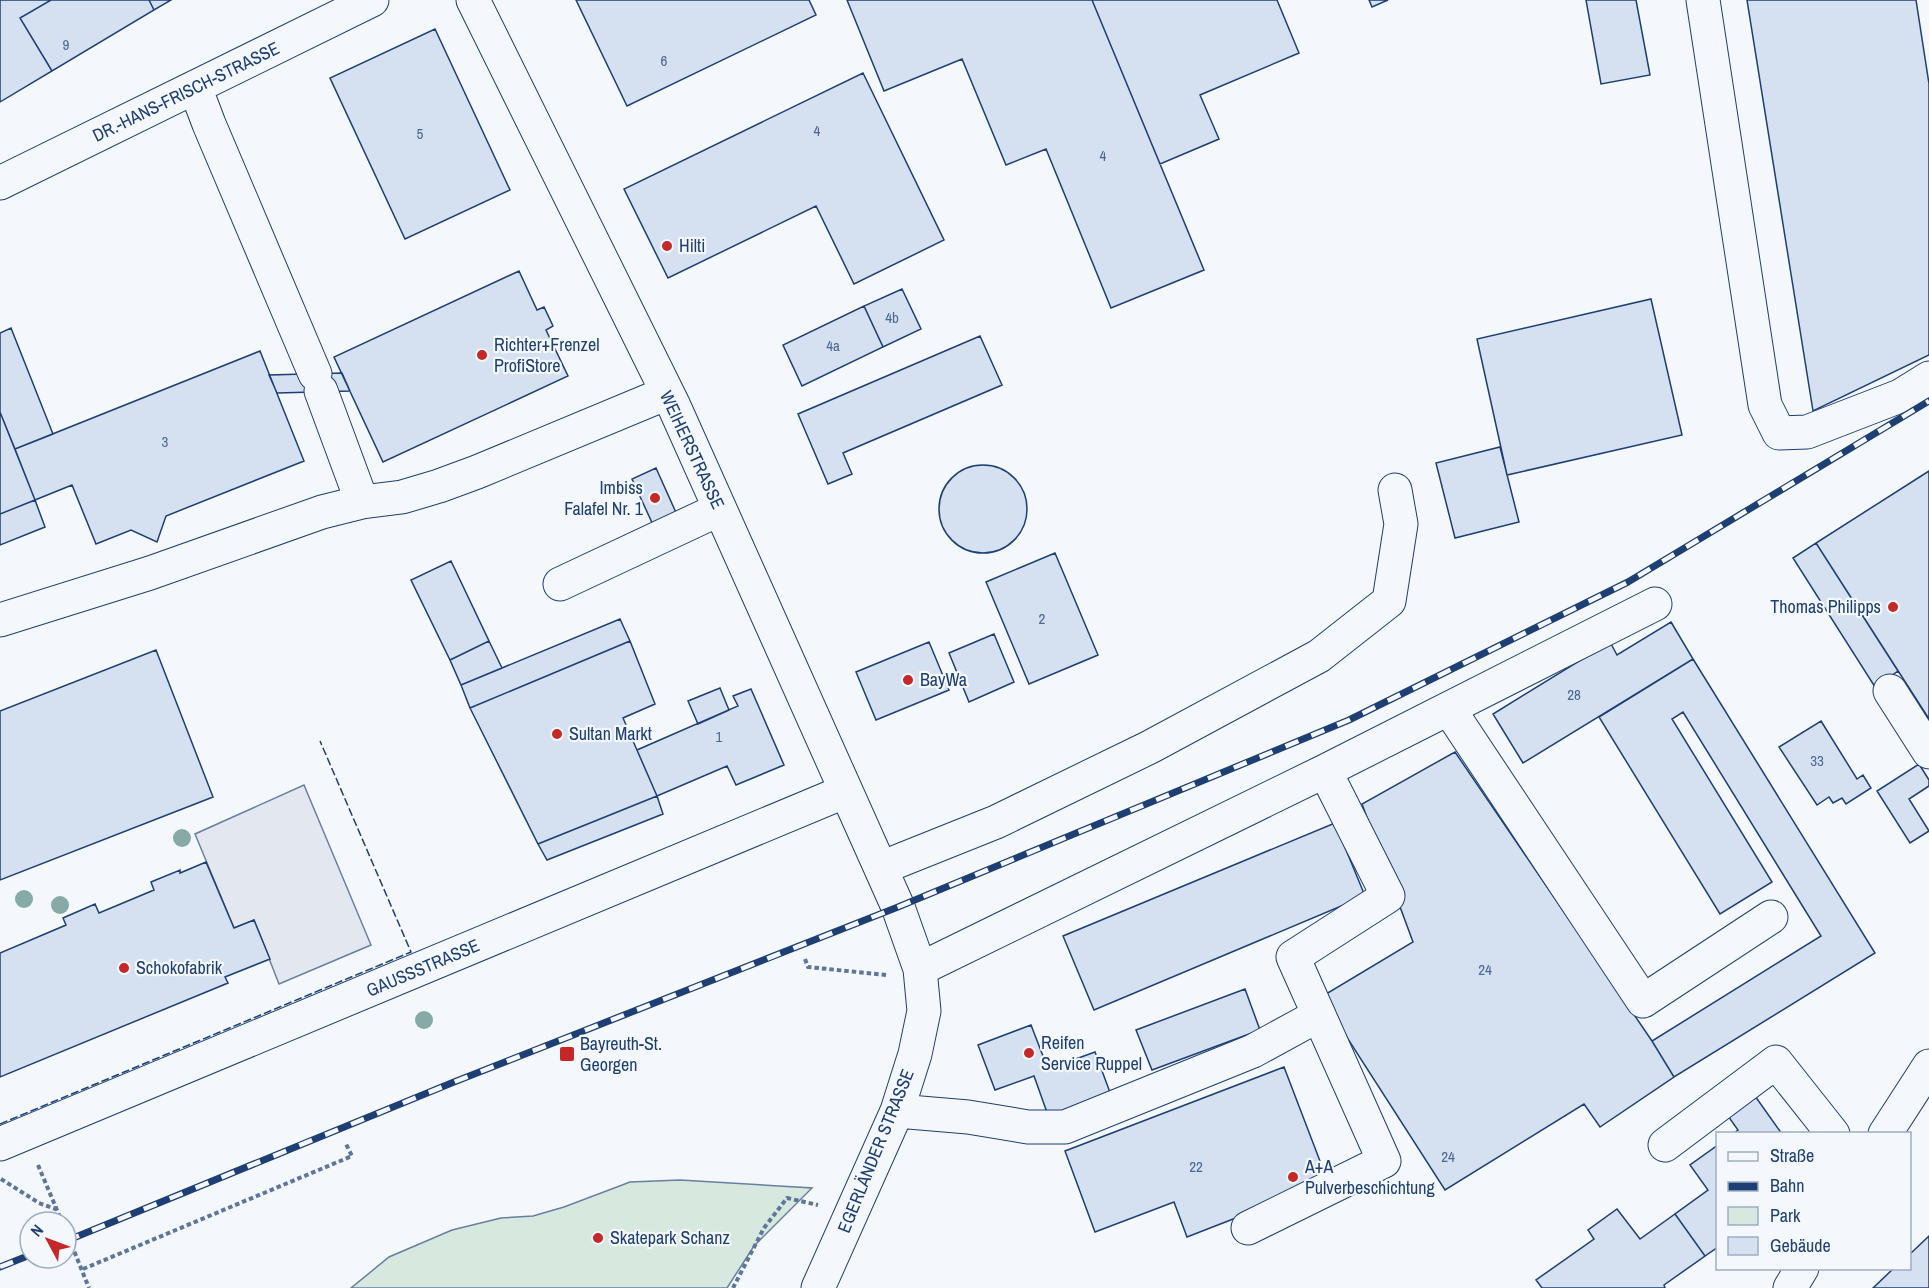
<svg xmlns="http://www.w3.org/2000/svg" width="1929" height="1288" viewBox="0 0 1929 1288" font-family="'Archivo Narrow',sans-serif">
  <rect width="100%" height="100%" fill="#f4f7fb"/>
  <path fill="#d7e8df" stroke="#687fa3" stroke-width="1.5" d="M680 1180 812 1188 754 1246 727 1288H351L389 1257 452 1230 501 1218 533 1216 564 1207 630 1182Z"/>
  <path fill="#e3e8f0" stroke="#687fa3" stroke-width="1.5" d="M304 785 371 945 279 984 254 920 234 928 195 834Z"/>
  <path fill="#d5e0f0" stroke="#1d3f73" stroke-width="1.5" d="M0 0H51L20 18 52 71 0 102Z
    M51 0H149L154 10 52 71 20 18Z
    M149 0H171L154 10Z
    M576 0H809L816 15 627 106Z
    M847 0H1092L1204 270 1111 308 1046 149 1006 165 962 59 884 91Z
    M1092 0H1277L1299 53 1200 95 1219 139 1160 164Z
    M1369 0H1388L1372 7Z
    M1586 0H1636L1650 75 1601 84Z
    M1747 0H1916L1929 84V355L1813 411Z
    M435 29 510 190 405 239 330 78Z
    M863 73 944 240 854 284 816 206 668 278 624 189Z
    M519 271 537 310 544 307 553 326 546 330 568 376 383 462 334 357Z
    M902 289 921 329 883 347 864 306Z
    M1651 299 1682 435 1507 475 1477 339Z
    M864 306 883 347 802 386 783 345Z
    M11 328 53 434 15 449 0 412V333Z
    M980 336 1002 385 843 453 852 474 828 484 798 414Z
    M260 351 304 461 166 516 157 542 131 530 96 544 72 485 35 500 15 449Z
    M342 373 350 391 277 393 269 375Z
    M0 412 35 500 0 514Z
    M1500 447 1519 522 1455 538 1436 463Z
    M939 509a44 44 0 1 1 88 0a44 44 0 1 1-88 0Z
    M656 468 678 517 654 527 632 479Z
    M1929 471V719L1816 543Z
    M35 500 45 527 0 545V514Z
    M1816 543 1898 671 1875 687 1793 558Z
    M1055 553 1098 655 1029 684 986 582Z
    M451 561 489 641 450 660 411 580Z
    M620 619 630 641 470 708 461 685Z
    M1671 622 1693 659 1523 763 1493 714 1610 642 1617 655Z
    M994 634 1014 682 969 702 949 653Z
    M489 641 502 668 461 685 450 660Z
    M630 641 655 704 623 718 657 796 538 844 470 708Z
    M929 642 949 690 876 720 856 672Z
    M156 650 213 797 0 880V711Z
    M1693 659 1875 953 1674 1077 1652 1041 1821 936 1683 712 1672 719 1772 882 1720 914 1599 717Z
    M720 688 729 710 698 724 688 701Z
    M751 689 784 765 736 785 727 766 657 796 637 750 738 706 733 696Z
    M1821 721 1857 779 1863 775 1871 788 1846 804 1842 798 1833 803 1829 797 1817 805 1779 747Z
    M1455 752 1652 1041 1674 1077 1600 1127 1584 1104 1445 1190 1321 997 1413 942 1362 804Z
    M1919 764 1929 780V786L1909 799 1929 831 1910 843 1877 791Z
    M657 796 663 814 547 860 538 844Z
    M1335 823 1365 896 1094 1010 1063 936Z
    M206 862 234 928 254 920 270 959 225 977 228 983 0 1077V953L66 925 63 918 95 904 99 913 154 890 151 882 180 870V873Z
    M1245 989 1260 1030 1152 1070 1136 1030Z
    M1031 1025 1048 1069 1095 1052 1111 1095 1049 1118 1034 1076 995 1090 978 1045Z
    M1284 1067 1328 1182 1187 1237 1174 1202 1095 1232 1065 1151Z
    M1755 1096 1782 1134H1733L1738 1130 1728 1116Z
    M1718 1145V1247L1705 1256 1675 1214 1708 1190 1690 1165Z
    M1617 1209 1640 1239 1675 1214 1705 1256 1664 1285 1665 1288H1542L1536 1280 1594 1239 1588 1230Z
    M1929 1236V1288H1873L1894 1268H1910V1254Z"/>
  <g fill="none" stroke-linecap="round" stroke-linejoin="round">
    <defs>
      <path id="minor" d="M473 0 673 404 898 907 920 969 924 1011 915 1054 897 1111 818 1288
        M1703 0 1765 405 1779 433 1807 432 1900 396 1929 378
        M195 87 209 124 315 374
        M0 183 372 0
        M321 391 362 502
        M560 584 720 509
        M0 620 150 573 322 512 362 502 402 497 439 486 477 472 667 393
        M1890 691 1929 752
        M1449 709 1643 1001 1771 917
        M881 868 996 822 1150 747 1319 656 1389 601 1401 524 1395 490
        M920 969 1325 771 1655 604
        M897 1111 968 1117 1028 1127H1065L1253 1051 1319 1015
        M1885 1134 1929 1066
        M0 1144 846 791
        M1665 1145 1776 1062 1833 1134
        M1248 1228 1384 1161 1293 957 1388 896 1325 771
        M1790 1288 1802 1268"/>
    </defs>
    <use href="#minor" stroke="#1d3f73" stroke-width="35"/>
    <path stroke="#5e769c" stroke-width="4" stroke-dasharray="4.5 3" stroke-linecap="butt" d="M805 959 808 967 887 975
      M38 1165 62 1222
      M1 1179 39 1203 56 1209
      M66 1231 89 1288
      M83 1269 352 1156 346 1144
      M733 1288 764 1228 787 1198 818 1205"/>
    <use href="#minor" stroke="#f4f7fb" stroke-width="33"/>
    <defs>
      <path id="rail" d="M66 1241 454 1082 898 907 1349 720 1628 582 1929 401
        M0 1267 30 1255"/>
    </defs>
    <use href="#rail" stroke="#1d3f73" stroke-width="7"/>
    <use href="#rail" stroke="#f4f7fb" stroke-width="4.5" stroke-dasharray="14" stroke-linecap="butt"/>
    <path stroke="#1d3f73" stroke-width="1.5" stroke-dasharray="8 3" stroke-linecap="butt" d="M0 1124 411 952 320 741"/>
  </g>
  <g fill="#86aba6">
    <circle cx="182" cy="838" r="9"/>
    <circle cx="24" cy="899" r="9"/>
    <circle cx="60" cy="905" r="9"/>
    <circle cx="424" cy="1020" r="9"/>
  </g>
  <g fill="#c62828" stroke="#f4f7fb" stroke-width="2">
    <circle cx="667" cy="246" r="6"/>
    <circle cx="482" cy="355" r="6"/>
    <circle cx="655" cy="498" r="6"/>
    <circle cx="1893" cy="607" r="6"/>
    <circle cx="908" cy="680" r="6"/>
    <circle cx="557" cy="734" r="6"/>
    <circle cx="124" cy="968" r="6"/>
    <circle cx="1029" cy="1053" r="6"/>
    <rect x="559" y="1046" width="16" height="16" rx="3"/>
    <circle cx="1293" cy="1177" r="6"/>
    <circle cx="598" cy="1238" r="6"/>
  </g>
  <g text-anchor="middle" stroke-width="4.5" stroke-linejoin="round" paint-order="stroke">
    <g font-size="15" fill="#4b6792">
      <text x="66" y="50">9</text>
      <text x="664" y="66">6</text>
      <text x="817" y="136">4</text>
      <text x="420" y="139">5</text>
      <text x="1103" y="161">4</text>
      <text x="892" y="323">4b</text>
      <text x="833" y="351">4a</text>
      <text x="165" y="447">3</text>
      <text x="1042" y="624">2</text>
      <text x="1574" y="700">28</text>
      <text x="719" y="742">1</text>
      <text x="1817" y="766">33</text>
      <text x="1485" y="975">24</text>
      <text x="1448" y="1162">24</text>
      <text x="1196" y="1172">22</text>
    </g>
    <g font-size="18" fill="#1d3f73" stroke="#f4f7fb">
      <text transform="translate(186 92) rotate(-26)" y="6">DR.-HANS-FRISCH-STRASSE</text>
      <text transform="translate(692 450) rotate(65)" y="6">WEIHERSTRASSE</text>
      <text transform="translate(423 968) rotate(-23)" y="6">GAUSSSTRASSE</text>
      <text transform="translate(876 1151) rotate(-68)" y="6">EGERLÄNDER STRASSE</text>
    </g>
    <g font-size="18" fill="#1d3f73" stroke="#f4f7fb" text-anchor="start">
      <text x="679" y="252">Hilti</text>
      <text x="494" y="351">Richter+Frenzel<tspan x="494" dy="21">ProfiStore</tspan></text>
      <text x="643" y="494" text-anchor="end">Imbiss<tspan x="643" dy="21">Falafel Nr. 1</tspan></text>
      <text x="1881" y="613" text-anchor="end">Thomas Philipps</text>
      <text x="920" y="686">BayWa</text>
      <text x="569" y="740">Sultan Markt</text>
      <text x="136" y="974">Schokofabrik</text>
      <text x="1041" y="1049">Reifen<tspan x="1041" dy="21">Service Ruppel</tspan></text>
      <text x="580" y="1050">Bayreuth-St.<tspan x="580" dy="21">Georgen</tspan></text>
      <text x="1305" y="1173">A+A<tspan x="1305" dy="21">Pulverbeschichtung</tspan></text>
      <text x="610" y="1244">Skatepark Schanz</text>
    </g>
  </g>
  <rect x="1716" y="1132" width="195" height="138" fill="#f4f7fb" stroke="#9eadc5" stroke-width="1.5"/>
  <rect x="1728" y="1152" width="30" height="9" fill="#f4f7fb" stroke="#9eadc5" stroke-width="1.5"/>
  <text x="1770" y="1162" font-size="18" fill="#1d3f73">Straße</text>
  <rect x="1728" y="1182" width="30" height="9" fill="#1d3f73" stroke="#9eadc5" stroke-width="1.5"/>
  <text x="1770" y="1192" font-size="18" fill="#1d3f73">Bahn</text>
  <rect x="1728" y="1207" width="30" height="18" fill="#d7e8df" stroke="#9eadc5" stroke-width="1.5"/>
  <text x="1770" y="1222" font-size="18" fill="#1d3f73">Park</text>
  <rect x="1728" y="1237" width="30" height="18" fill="#d5e0f0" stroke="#9eadc5" stroke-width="1.5"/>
  <text x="1770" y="1252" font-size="18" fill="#1d3f73">Gebäude</text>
  <g transform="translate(48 1240) rotate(311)"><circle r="28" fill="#f4f7fb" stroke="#9eadc5" stroke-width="1.5"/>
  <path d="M0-4.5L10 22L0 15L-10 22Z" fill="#c62828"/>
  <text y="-9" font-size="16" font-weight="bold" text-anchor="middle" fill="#1d3f73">N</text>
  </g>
</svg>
